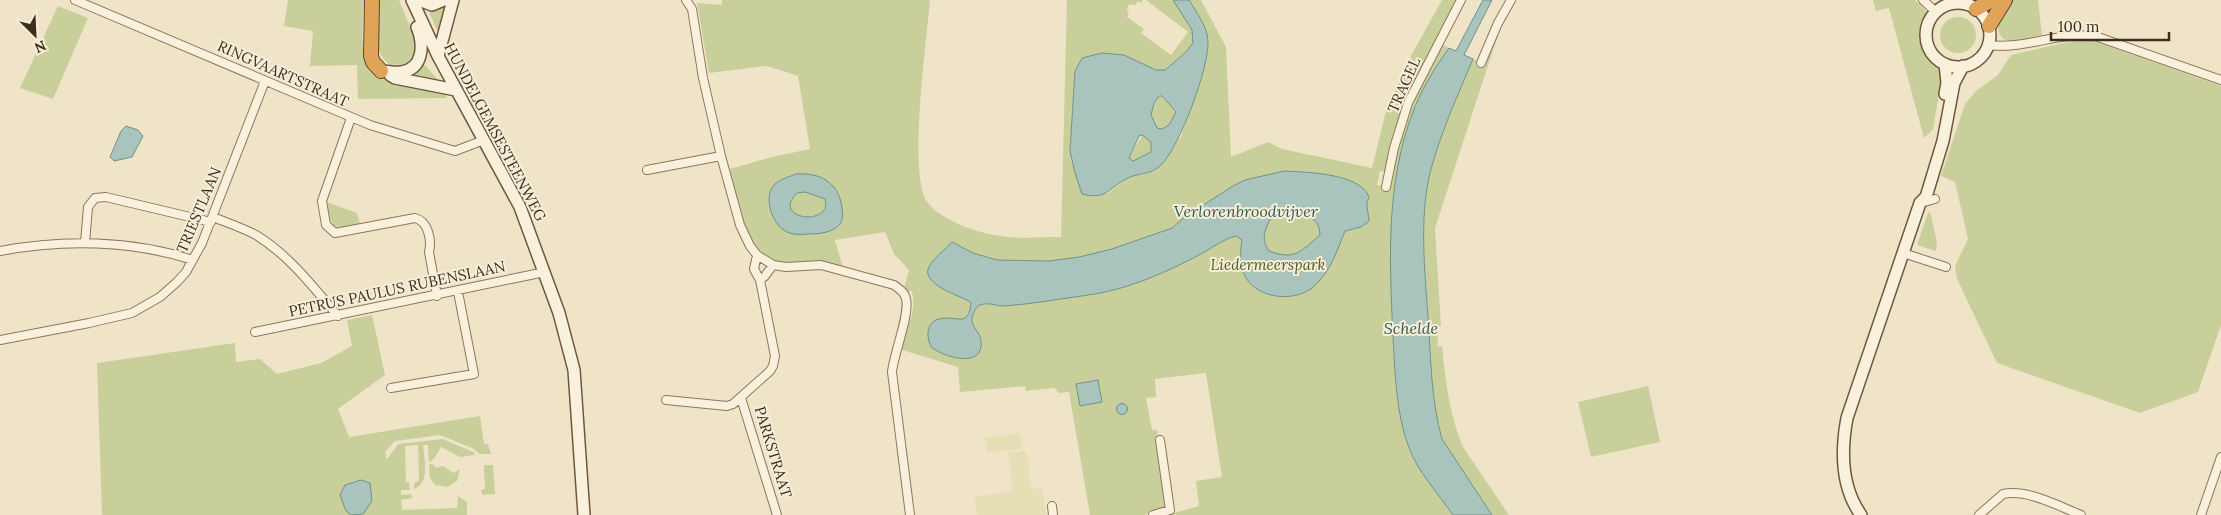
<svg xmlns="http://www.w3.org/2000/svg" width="2221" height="515" viewBox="0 0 2221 515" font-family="Lora,serif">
  <rect width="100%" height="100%" fill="#f0e4c8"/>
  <path fill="#e6deb5" d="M1020 433 1022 446 1021 449 987 453 985 438Z
    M1026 451 1032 489 1042 488 1046 515H977L974 497 1013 491 1008 453Z"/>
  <path fill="#c9cf9b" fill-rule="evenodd" d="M288 0H364C358 84 368 79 444 92L447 98 358 99 357 65 310 66 313 31 284 26Z
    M379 0H399L414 36V56L405 64 390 65C370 50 377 22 379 0Z
    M722 0H930C927 39 907 177 928 203 942 221 978 233 1000 236 1019 239 1041 237 1061 237L1067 0H1143L1141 3 1138 1 1135 5 1131 4 1128 6 1127 10 1129 13 1127 17 1144 29 1141 33 1171 55 1188 32 1146 0H1173L1192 30 1193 43 1184 54 1165 70H1156L1141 64 1081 58 1075 71 1070 151 1107 194 1130 176 1146 174 1181 137 1198 84 1209 40 1189 0H1201L1226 47 1231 157 1268 142 1282 149 1372 168 1385 115 1407 63 1442 0H1456L1435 41 1449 48 1421 92 1408 131 1394 188 1390 264 1394 351 1399 405 1405 438 1411 455 1453 515H1167L1199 506 1196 481 1222 477 1206 373 1155 379 1156 397 1146 398 1152 430H1157C1159 444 1171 500 1163 509L1144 515H1090L1069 392 1059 393 1054 388 1026 391 1025 386 960 392 958 367 899 349C905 332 919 308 911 290L908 293 904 288 909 270 894 254 885 232 835 240 843 268 810 263H774L758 253 746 236 726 170 772 157 810 149 798 76 767 66 709 73 697 3 722 5ZM1380 171 1391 173 1388 188 1377 185Z
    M1511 0H1515L1505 16 1499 32 1435 228 1441 326H1437L1438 347 1442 346C1445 379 1450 417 1463 447L1509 515H1492L1442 439C1431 398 1430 356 1428 314 1425 268 1419 219 1430 173 1440 134 1457 97 1473 59L1481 63Z
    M1873 0H1915L1928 13C1914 31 1921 56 1940 67L1941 83 1933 129 1924 138 1889 8 1876 11Z
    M2011 0H2038L2042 36 2015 42 2003 39C1991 25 2003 13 2011 0Z
    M448 2 439 35 427 7Z
    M58 6 88 18 53 99 20 88Z
    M1940 35a18 18 0 1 1 36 0a18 18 0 1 1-36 0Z
    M2085 38 2221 86V325L2198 392 2140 413 1997 363 1957 279 1955 266 1968 239 1955 182 1941 176 1965 104 1976 91 1998 75 2011 55Z
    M422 62 442 84 404 76Z
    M1159 96H1161L1176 112 1169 125 1162 129 1157 128 1151 115 1154 103Z
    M1142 135 1151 142V152L1133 161 1129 158Z
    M327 202 357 213 360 224C331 229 332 231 327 202Z
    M1930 212 1937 242 1936 251 1917 245 1928 213Z
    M372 315 385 375 338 409 349 437 480 416 484 444H488L491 454H480L472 448 440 435 395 441 385 452 386 458H388L398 444 443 439 473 452 475 455 460 457 441 447 434 459 429 462 428 445H423C424 459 431 484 413 489L415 482 419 481 418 445 405 446 406 482H409L410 490H401V495L411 494 412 498 401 500 402 510 457 508 458 496 467 502V515H102L97 363 235 343 236 362 260 359 277 374 321 363 352 346 347 320Z
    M1648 386 1660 442 1591 457 1578 402Z
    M429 464H433L436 468 443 466 454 473 460 469 457 481 448 487 435 485 430 478Z
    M484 465H493L495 494 482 495 481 490 485 489Z"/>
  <path fill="#a9c4bc" stroke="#6f938a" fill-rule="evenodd" d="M1173 0H1189C1196 11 1208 28 1208 41 1209 68 1180 146 1161 165 1150 176 1138 172 1126 179 1108 189 1106 200 1082 194L1075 173 1070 151 1075 71 1082 58 1102 53 1124 55 1156 70H1165L1184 54 1193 43 1192 30ZM1159 96H1162L1176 112 1169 125 1162 129 1157 128 1151 115 1154 103ZM1142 135 1151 142V152L1133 161 1129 158 1139 136Z
    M1483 0H1492L1464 55 1473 59C1457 97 1440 134 1430 173 1419 220 1425 270 1428 318 1431 359 1431 400 1442 439L1492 515H1453C1440 496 1416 469 1409 448 1396 414 1395 373 1393 336 1389 254 1385 169 1421 93 1429 77 1439 62 1449 48L1456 51Z
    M126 126 138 130 143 136 132 157 114 161 110 157 121 131Z
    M1284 171C1304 172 1358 173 1368 195 1370 199 1368 198 1367 202 1366 207 1369 215 1369 221L1361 227 1345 231C1337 251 1330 273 1312 288 1294 302 1259 299 1246 278 1239 267 1240 252 1242 240L1236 236C1223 239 1211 249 1199 255 1165 273 1126 290 1088 295 1060 299 1032 304 1004 306 996 306 986 301 978 306 975 309 972 315 972 320 972 327 980 333 981 340 985 370 943 357 931 347 925 333 927 319 945 318 960 318 969 325 971 303L967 300C956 295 924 284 928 269 931 260 946 249 952 242L973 253 997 260 1049 261 1079 257 1112 249 1172 228 1186 216 1233 186 1245 180ZM1292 212C1308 216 1319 217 1320 235 1301 251 1295 261 1269 251 1261 239 1264 231 1271 218Z
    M796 174C820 172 840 183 842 209 843 214 843 219 840 224 833 233 818 234 808 234 797 235 787 235 779 226 770 216 764 194 775 184 780 179 789 177 796 174ZM805 192 825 199C833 227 770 220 797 193Z
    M1098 380 1102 402 1080 406 1076 384Z
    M1116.5 409a5.5 5.5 0 1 1 11 0a5.5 5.5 0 1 1-11 0Z
    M361 480 370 483 372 501 363 514 351 515 346 511 340 495 345 485Z"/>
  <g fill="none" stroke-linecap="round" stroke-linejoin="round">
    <defs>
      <path id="street" d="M75 0 370 125 455 151 484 140
        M686 0 692 9 703 78 721 156 740 225 750 246 757 255 773 265 786 267 821 265 894 285C899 289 905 292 906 299 910 314 894 353 892 372L910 515
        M1923 0 1936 12
        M1988 45C2025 50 2059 31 2095 36L2221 80
        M1481 63 1498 23 1511 0
        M351 118 322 201 326 225 335 233 415 218C428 221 432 240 429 252L437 296
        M647 170 721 156
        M1386 187 1394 148 1408 103 1461 0
        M1921 203 1935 199
        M213 217C228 223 243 228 256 235 289 255 313 287 338 316
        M85 243 88 207 95 198 106 197 211 222
        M0 251C63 239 131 240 193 260
        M1903 253 1946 267
        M757 255 754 269 760 280 765 276 773 265
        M255 332 545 272
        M0 340 89 323 132 313 160 297 177 282 186 272 202 243 265 81
        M391 388 474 374 458 292
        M741 398 777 515
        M666 400 727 406 733 404 770 371 773 366 775 356 760 280
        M1052 506 1053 515
        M1153 515 1170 510 1160 440
        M1979 515 2003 494C2028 489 2058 506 2081 515
        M2201 515 2221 457"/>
      <path id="secondary" d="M412 0 438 56 520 207 559 313 574 370 584 515
        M419 0 432 5 444 0
        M1926 35a32 32 0 1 1 64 0a32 32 0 1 1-64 0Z
        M438 56 453 0
        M381 71C388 71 395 73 401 72 424 69 424 44 417 27
        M390 75 395 78 456 90
        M1945 94 1947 83 1945 64
        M1861 515C1841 487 1841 450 1847 418L1920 203 1926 197 1943 141 1954 83 1963 66"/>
      <path id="highway" d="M372 0 371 56 373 62 381 71
        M1976 9 1992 0
        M1989 26 2005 0"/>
    </defs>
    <use href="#street" stroke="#8d765c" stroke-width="10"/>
    <use href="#secondary" stroke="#6f573f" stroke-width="14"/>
    <use href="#highway" stroke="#5b4430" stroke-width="16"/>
    <use href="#street" stroke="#faf1dc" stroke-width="8"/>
    <use href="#secondary" stroke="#faf1dc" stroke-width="11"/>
    <use href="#highway" stroke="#e0a458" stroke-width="14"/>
  </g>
  <g text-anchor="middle" stroke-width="4" stroke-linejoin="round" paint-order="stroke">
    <g font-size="15" fill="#3d2e20" stroke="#f7eed8">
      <text transform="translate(283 74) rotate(24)" y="5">RINGVAARTSTRAAT</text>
      <text transform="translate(1404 85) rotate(-66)" y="5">TRAGEL</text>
      <text transform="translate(495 132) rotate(62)" y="5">HUNDELGEMSESTEENWEG</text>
      <text transform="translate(199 210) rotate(-67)" y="5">TRIESTLAAN</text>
      <text transform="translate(397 289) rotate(-12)" y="5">PETRUS PAULUS RUBENSLAAN</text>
      <text transform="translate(773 452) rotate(73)" y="5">PARKSTRAAT</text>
    </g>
    <g font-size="15" font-style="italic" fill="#4d5a26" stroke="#f7eed8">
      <text x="1268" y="270">Liedermeerspark</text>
    </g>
    <g font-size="16" font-style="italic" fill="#2f5d5a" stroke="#f7eed8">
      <text x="1246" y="217">Verlorenbroodvijver</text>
      <text x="1411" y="334">Schelde</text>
    </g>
  </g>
  <g transform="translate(35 35) rotate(156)" stroke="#f7eed8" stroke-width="4" paint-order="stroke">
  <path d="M0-4L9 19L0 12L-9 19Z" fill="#3d2e20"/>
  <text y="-8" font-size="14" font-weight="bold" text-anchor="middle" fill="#3d2e20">N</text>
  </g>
  <path d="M2051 32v8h118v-8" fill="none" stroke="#3d2e20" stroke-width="2.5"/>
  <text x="2058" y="32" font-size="15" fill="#3d2e20" stroke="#f7eed8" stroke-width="4" paint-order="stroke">100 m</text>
</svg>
